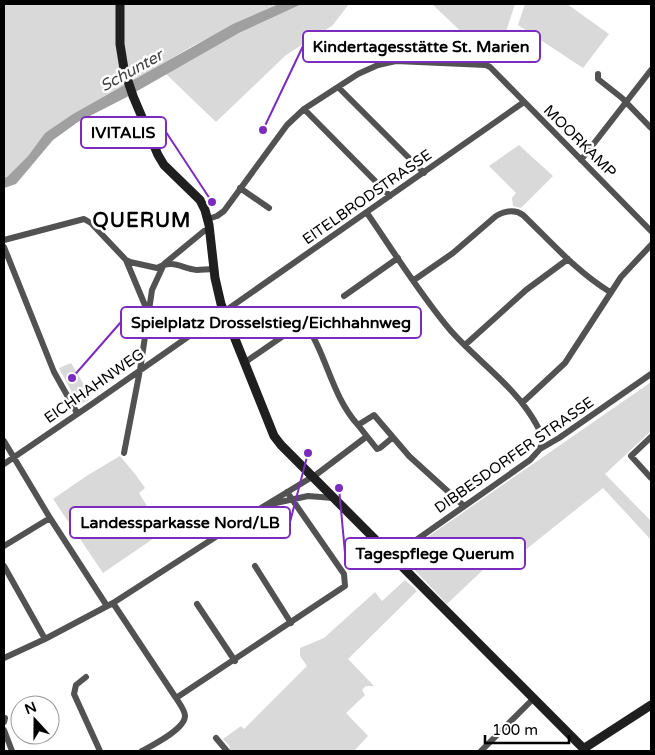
<svg xmlns="http://www.w3.org/2000/svg" width="655" height="755" viewBox="0 0 655 755" font-family="'Varela Round',sans-serif">
  <rect width="100%" height="100%" fill="#fff"/>
  <path fill="#d9d9d9" d="M10 4H279L194 45 45 133 28 156 7 177 4 178V5Z
    M302 4H349L332 26 286 55 216 122 166 74 239 33Z
    M432 4H515L502 44 491 60Z
    M525 4H567L609 34 583 68 518 25Z
    M519 145 553 176 521 208 513 206 512 198 516 193 489 166Z
    M71 363 86 388 82 391 89 400 82 403 76 400 59 368Z
    M651 382V431L605 474 651 521V540L603 488 514 559 504 550 447 604 405 560 404 556 406 552Z
    M120 456 135 474 145 488 139 493 163 532 103 573 53 499 88 475Z
    M405 580 417 591 348 659 374 686H366L362 690 365 695 346 713 368 736 354 751H230L229 745 223 739 241 726 244 729 307 666 300 656V648L324 638 375 592 382 601Z"/>
  <path fill="#a0a0a0" d="M279 4H302L239 33 125 98 78 122 53 140 16 184 4 188V178L7 177 28 156 45 133 73 114 233 24Z"/>
  <g fill="none" stroke-linecap="round" stroke-linejoin="round">
    <path stroke="#525252" stroke-width="6" d="M598 74V79L622 98 651 128
      M338 87 424 173
      M304 109 390 196
      M581 160 651 70
      M240 188 269 208
      M367 213C394 252 421 296 451 331 476 359 507 381 528 411 536 423 545 435 540 449
      M208 219 217 216 224 211 287 125 304 109 358 74 378 65 396 61 486 65 490 67 651 231
      M4 240 84 219 91 223 126 260 130 262 157 268C173 259 181 268 197 270 202 270 208 269 214 269
      M4 247 54 372 77 413
      M126 260 147 310
      M414 280 453 253 496 216C505 211 515 209 523 215 551 242 577 272 610 292
      M344 296 398 258
      M304 322C327 354 331 395 358 425
      M465 345 526 290 568 259
      M244 363 315 314
      M522 403 565 363 621 277 651 245
      M651 437 631 456 651 478
      M392 438 380 448 377 449 358 425 374 415 409 456 464 506
      M4 441 50 518 107 606
      M124 453 140 370 152 290 164 264 204 231 210 230
      M4 464 92 404 524 102
      M271 504 308 496 333 498
      M4 546 50 518
      M392 557 530 460 540 449 559 438 651 374
      M4 566 45 639
      M255 566 291 623
      M113 603 176 698C179 703 185 710 185 716 185 729 153 745 142 751
      M197 604 235 661
      M4 658 45 639 113 603 256 511 317 474 366 437
      M86 677 76 685 74 694 100 751
      M176 698 345 586 344 574 287 492
      M4 722 5 718
      M4 730 12 751
      M216 738 227 751
      M481 751 533 699"/>
    <path stroke="#1f1f1f" stroke-width="9" d="M120 4V44L124 69 133 96 158 155 164 165 200 200 205 210 209 225 215 278 221 304 274 436 281 445 586 751
      M583 749 651 705"/>
  </g>
  <g text-anchor="middle" stroke-width="5" stroke-linejoin="round" paint-order="stroke">
    <g font-size="15" fill="#000" stroke="#fff">
      <text transform="translate(580 141) rotate(45)" y="5">MOORKAMP</text>
      <text transform="translate(367 197) rotate(-35)" y="5">EITELBRODSTRASSE</text>
      <text transform="translate(94 386) rotate(-35)" y="5">EICHHAHNWEG</text>
      <text transform="translate(514 455) rotate(-35)" y="5">DIBBESDORFER STRASSE</text>
    </g>
    <g font-size="16" font-style="italic" fill="#414141" stroke="#fff">
      <text transform="translate(131 70) rotate(-29)" y="6">Schunter</text>
    </g>
    <g font-size="20" font-weight="bold" letter-spacing="1" fill="#000" stroke="#fff">
      <text x="142" y="227">QUERUM</text>
    </g>
  </g>
  <path fill="none" stroke="#7b2cbf" stroke-width="2" d="M263 130L303 46M212 202L166 132M72 378L121 322M308 453L290 522M339 488L345 553"/>
  <g fill="#7b2cbf" stroke="#fff" stroke-width="2">
    <circle cx="263" cy="130" r="5"/>
    <circle cx="212" cy="202" r="5"/>
    <circle cx="72" cy="378" r="5"/>
    <circle cx="308" cy="453" r="5"/>
    <circle cx="339" cy="488" r="5"/>
  </g>
  <g fill="#fff" stroke="#7b2cbf" stroke-width="2">
    <rect x="303" y="31" width="237" height="31" rx="5"/>
    <rect x="81" y="117" width="85" height="31" rx="5"/>
    <rect x="121" y="307" width="300" height="31" rx="5"/>
    <rect x="70" y="507" width="220" height="31" rx="5"/>
    <rect x="345" y="538" width="180" height="31" rx="5"/>
  </g>
  <g font-size="16" text-anchor="middle" font-weight="bold" fill="#000">
    <text x="421" y="52">Kindertagesstätte St. Marien</text>
    <text x="123" y="138">IVITALIS</text>
    <text x="271" y="328">Spielplatz Drosselstieg/Eichhahnweg</text>
    <text x="180" y="528">Landessparkasse Nord/LB</text>
    <text x="435" y="559">Tagespflege Querum</text>
  </g>
  <rect width="655" height="755" fill="none" stroke="#000000" stroke-width="10"/>
  <g transform="translate(35 720) rotate(339)"><circle r="24" fill="#ffffff" stroke="#999999"/>
  <path d="M0-4L9 19L0 12L-9 19Z" fill="#000000"/>
  <text y="-8" font-size="14" font-weight="bold" text-anchor="middle" fill="#000000">N</text>
  </g>
  <path d="M485 735v8h84v-8" fill="none" stroke="#000000" stroke-width="2.5"/>
  <text x="492" y="735" font-size="15" fill="#000000" stroke="#ffffff" stroke-width="4" paint-order="stroke">100 m</text>
</svg>
